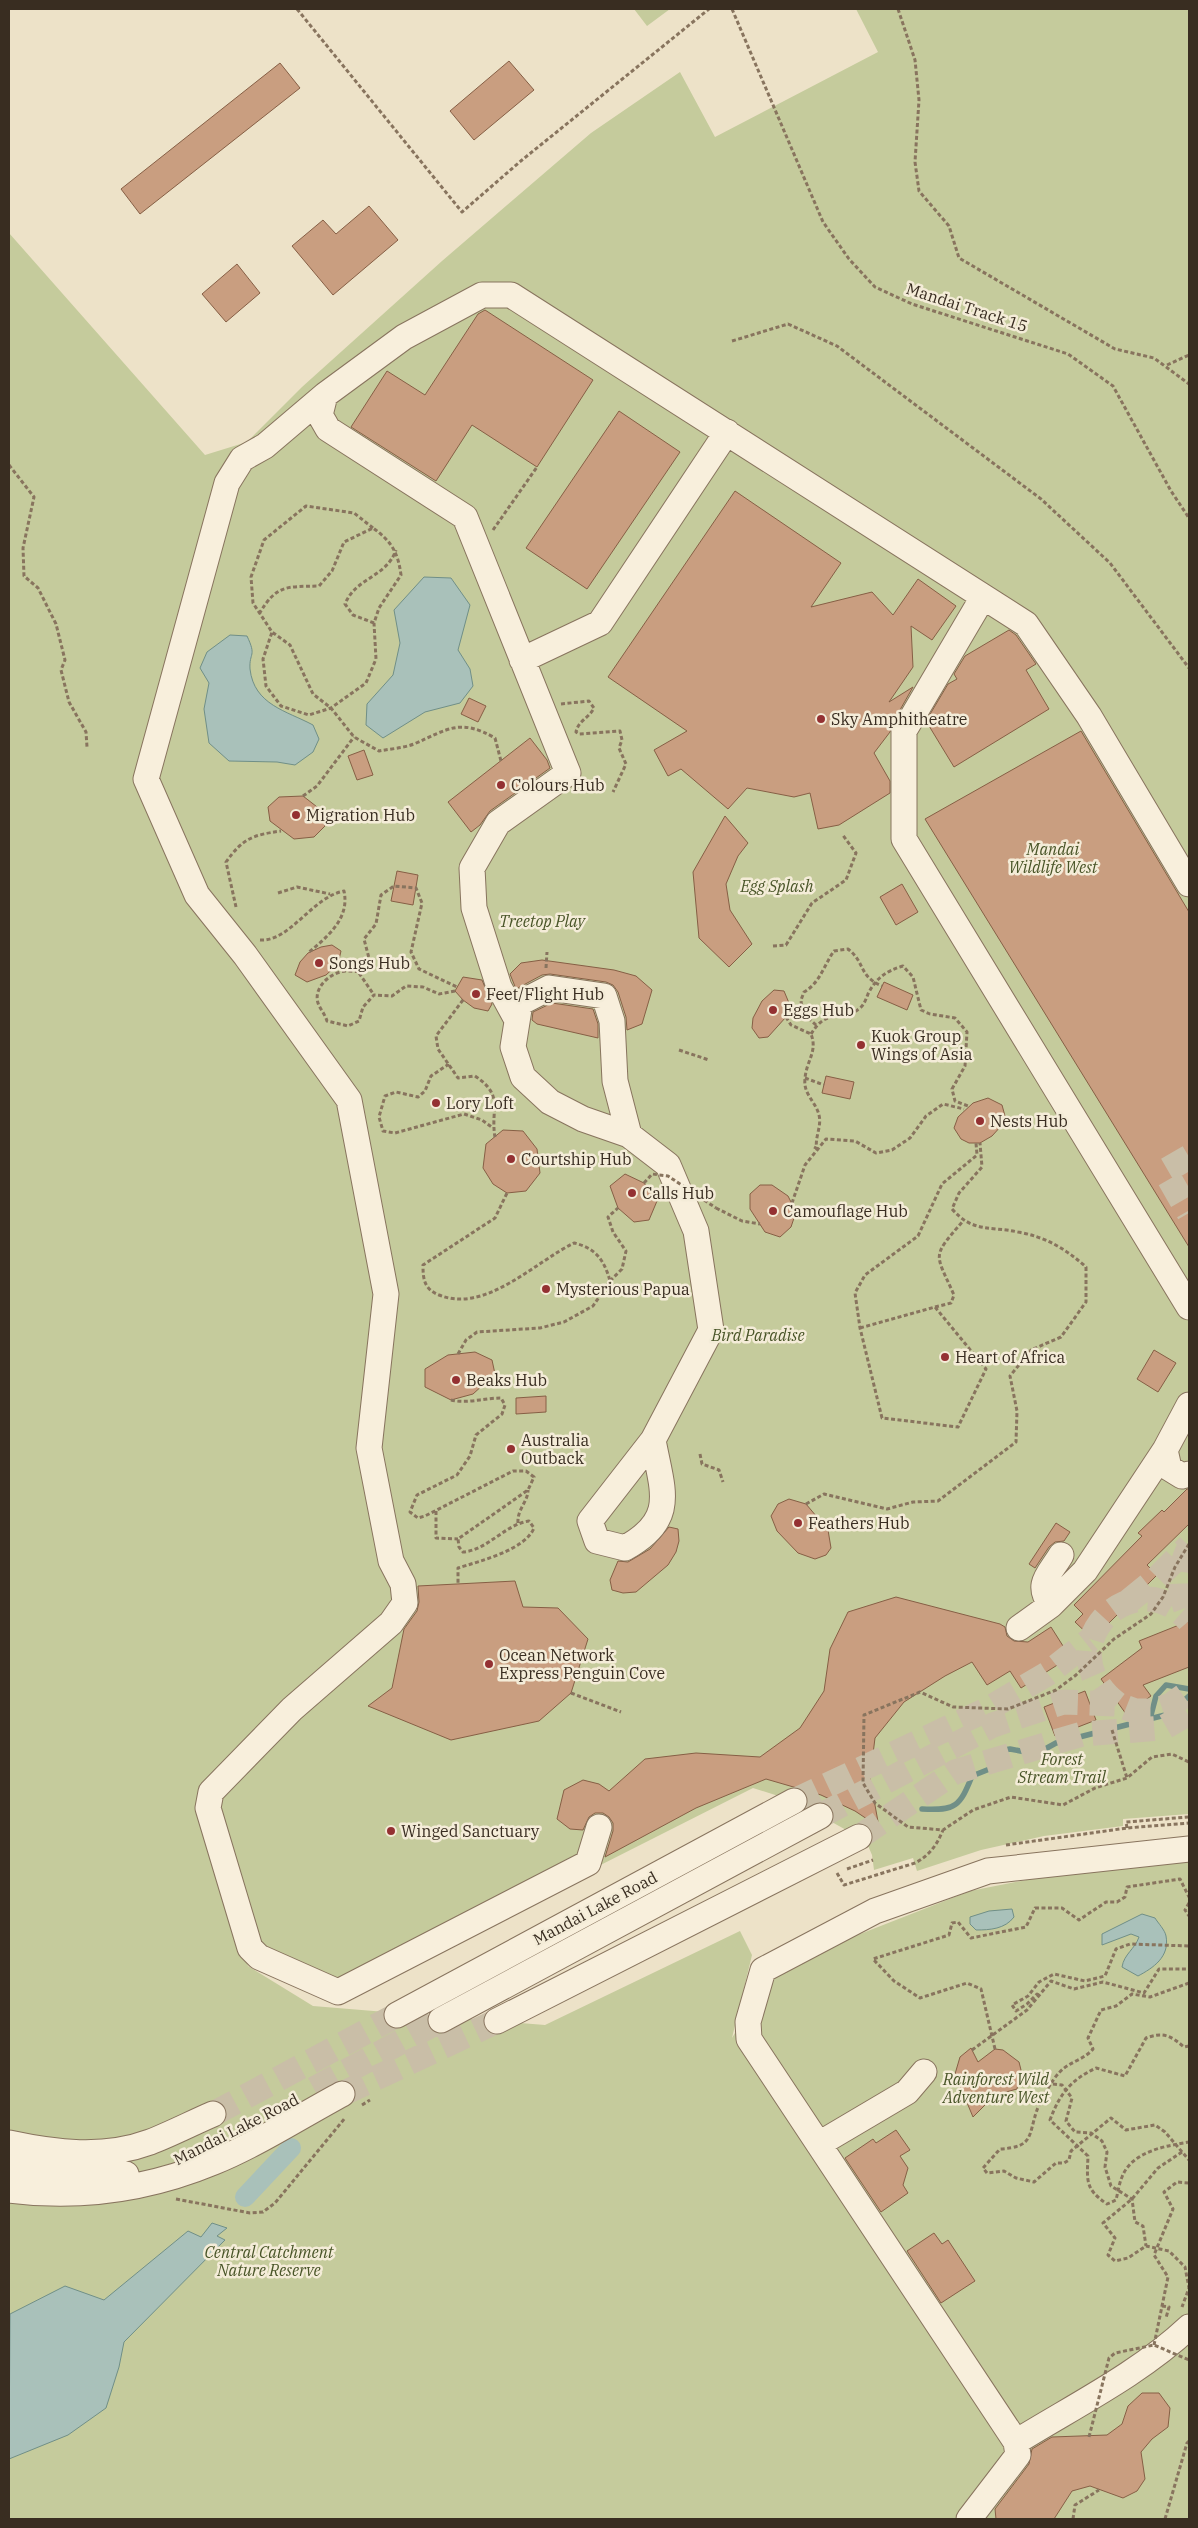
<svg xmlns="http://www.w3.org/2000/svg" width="1198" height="2528" viewBox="0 0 1198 2528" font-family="'IBM Plex Serif',serif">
  <rect width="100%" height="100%" fill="#ede2c8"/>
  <path fill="#c5cb9c" d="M634 9H670L647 26Z
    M856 9H1189V1814L1123 1819V1826L1044 1836 981 1850 917 1871 913 1858 874 1870 872 1855 866 1841 794 1801 753 1788 335 1999 251 1961 202 1825 248 1966 313 2006 545 2025 740 1931 752 1955 732 2038 765 1983 855 1936 970 1891 1138 1858 1189 1854V2519H9V233L205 455 247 442 302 387 442 261 591 133 680 72 715 137 878 52Z"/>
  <path fill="#a9c1ba" stroke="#708f87" d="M424 577 451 578 470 605 458 650 470 669 473 686 460 703 425 712 383 738 366 725 367 704 393 675 400 643 394 610Z
    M230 635 247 636C257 657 249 652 250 669 254 705 287 711 313 725L319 739 313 752 295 765 277 762 229 761 209 743 204 709 209 683 200 668 207 652Z
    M1012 1909 1014 1917C1005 1929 990 1930 976 1930L970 1924V1917L989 1911Z
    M1142 1914 1155 1918C1158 1923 1165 1930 1166 1936 1170 1957 1153 1968 1138 1976L1122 1967C1124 1954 1135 1949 1139 1937L1131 1934 1102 1945V1934Z
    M212 2223 227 2228 217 2236 225 2240 124 2342 119 2367 106 2408 68 2435 9 2459 10 2314 65 2286 104 2300 188 2231 201 2237Z"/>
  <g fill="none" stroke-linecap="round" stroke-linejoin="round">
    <path stroke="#708f87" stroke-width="5.5" d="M1150 1719 1156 1696 1166 1685 1189 1689
      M922 1809C956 1811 960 1806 972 1776L992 1768 993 1752 1010 1749 1036 1754 1056 1743 1169 1714 1189 1696"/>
    <path stroke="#a9c1ba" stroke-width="20" d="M245 2197 291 2148"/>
  </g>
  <path fill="#c99e80" stroke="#865f45" d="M509 61 534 90 474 140 450 111Z
    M280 63 300 88 140 214 121 189Z
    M369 206 398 240 333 295 292 246 323 220 336 234Z
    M237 264 260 293 226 322 202 294Z
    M485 310 593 380 537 467 472 425 436 481 351 427 387 371 425 395 478 314Z
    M619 411 680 452 587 589 526 548Z
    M735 491 841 563 811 607 872 592 893 615 918 579 956 606 932 640 911 626 913 667 889 702 913 687 892 724 890 732 874 753 890 781V793L839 825 818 829 810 793 794 797 747 788 728 809 681 769 668 776 654 750 687 731 608 677Z
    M1009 630 1016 635 1036 664 1026 670 1049 709 954 767 926 721 948 684 957 679 954 674 965 656Z
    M469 698 486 706 478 722 461 714Z
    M1081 731 1189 912V1247L925 819Z
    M530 738 547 760 550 768 490 811 480 825 471 832 448 802Z
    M364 750 373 775 357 780 348 756Z
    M303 796 321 810 325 826 314 837 294 839 270 821 268 807 279 797Z
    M725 816 748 843 738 856 726 884 730 910 752 944 729 967 699 938 693 872Z
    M397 871 418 875 413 905 391 901Z
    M902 884 918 912 896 925 880 897Z
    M332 945 341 951 338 964 326 975 307 982 295 975 300 962 308 953 321 947Z
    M542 960 614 970 636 976 652 990 642 1024 627 1030 626 1017 618 992 613 985 606 982 550 974 542 975 516 989 510 974 521 963Z
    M463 977 482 980 492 1004 488 1011 474 1008 463 1000 455 991Z
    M884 982 913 995 907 1010 877 997Z
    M774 990 784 991 789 1003 786 1017 768 1037 759 1038 752 1028 753 1018 762 1001Z
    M552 1003 593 1009 598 1024V1038L537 1024 532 1020 533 1012Z
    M826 1076 854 1082 850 1099 822 1093Z
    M988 1098 1002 1105 1005 1116 1002 1125 992 1136 980 1143H969L961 1139 954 1128 958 1117 973 1103Z
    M503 1130 523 1131 537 1149 540 1173 526 1191 507 1193 493 1184 483 1168 486 1144Z
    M625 1174 644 1183 657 1201 649 1220 634 1222 618 1208 610 1186Z
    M760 1185H772L788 1196 796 1212 791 1227 780 1237 765 1232 750 1209V1194Z
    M1154 1350 1176 1363 1158 1392 1137 1379Z
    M475 1352 492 1360 495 1374 473 1394 451 1400 425 1387V1369L448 1355Z
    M546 1396V1412L516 1414V1398Z
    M1187 1489H1189V1524L1147 1565 1157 1575 1093 1639 1075 1622 1083 1614 1074 1605 1142 1536 1138 1533 1162 1510 1164 1512Z
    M789 1499 806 1504 828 1530 831 1548 826 1555 815 1559 798 1553 777 1531 771 1516 778 1504Z
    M1056 1523 1070 1532 1064 1541 1055 1542 1049 1547 1035 1568 1029 1564Z
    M669 1527 678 1529 679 1541 676 1552 668 1565 636 1592 623 1593 612 1590 610 1580 618 1561 628 1562 650 1549Z
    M515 1581 523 1607 558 1608 588 1639 571 1693 539 1721 451 1740 368 1706 392 1688 404 1629 417 1611 419 1602 418 1586Z
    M896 1597 1000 1624 1005 1627 1007 1636 1014 1641 1028 1642 1051 1627 1070 1657 1021 1688 1010 1671 987 1685 972 1662 945 1676 904 1702 875 1738 870 1778 879 1827 855 1811 821 1795 766 1779 696 1808 605 1857 613 1831V1823L609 1817 603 1813H595L589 1817 583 1830 570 1829 557 1819 564 1790 583 1780 599 1784 609 1791 645 1759 696 1753 760 1757 800 1728 824 1691 830 1649 848 1612Z
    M1189 1621V1667L1143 1685 1151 1696 1126 1714 1101 1679 1142 1648 1139 1641Z
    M1085 1691 1096 1720 1055 1736 1044 1707Z
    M971 2048 978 2062 995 2049 1003 2050 1019 2062 1021 2070 1017 2089 995 2095 973 2117 955 2074 960 2057Z
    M896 2130 910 2150 900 2156 908 2168 903 2185 908 2193 881 2212 845 2158 873 2139 876 2143Z
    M934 2233 942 2244 948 2240 975 2281 941 2303 907 2251Z
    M1142 2393H1159L1170 2408 1168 2427 1152 2439 1141 2452 1145 2479 1137 2491 1123 2498 1090 2486 1072 2491 1054 2519H996L995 2509 1029 2464 1032 2449 1052 2437 1107 2435 1122 2424 1128 2406Z"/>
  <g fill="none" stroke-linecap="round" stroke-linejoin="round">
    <path stroke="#c9bea7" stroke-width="25" stroke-dasharray="25 12" stroke-linecap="butt" d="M1189 1157 1165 1171 1189 1213
      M1189 1548C1177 1573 1178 1592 1189 1616
      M1129 1601 1156 1579 1189 1546
      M1117 1704C1043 1647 1135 1557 1189 1621
      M794 1801 986 1710 1047 1674 1090 1640
      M820 1816 993 1725 1063 1702 1117 1704 1135 1711H1153L1171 1705 1189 1692
      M859 1837 955 1772 1082 1734 1163 1728 1189 1713
      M314 2089 441 2020
      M342 2094 497 2021
      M213 2114 397 2015"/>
    <defs>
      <path id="minor" d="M325 395 265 446 242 459 227 483 146 779 197 895 245 955 349 1100 386 1294 369 1448 391 1561 403 1584 405 1603 391 1623 292 1709 211 1792 208 1808 250 1948 259 1957 338 1992 588 1863 599 1827
        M983 597 904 731V839L1189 1307
        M522 660 600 623 727 432
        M517 1020 499 987 474 908 472 868 498 823 568 773 465 517 328 429 320 415 325 395 404 337 482 295H511L1026 624 1089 716 1189 884
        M629 1135 615 1081 612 1021 604 996 549 988 520 1003 513 1047 523 1077 550 1102 583 1119 629 1135 668 1165 696 1231 711 1330 653 1440 590 1521 597 1541 625 1548C678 1519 662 1490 653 1440
        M1189 1405 1165 1450 1169 1468 1182 1476 1189 1474
        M1051 1605C1035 1584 1049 1575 1061 1555
        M1019 1628 1051 1605 1085 1571 1165 1450
        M397 2015 794 1801
        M441 2020 820 1816
        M497 2021 859 1837
        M9 2143C55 2153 104 2159 150 2142 171 2134 192 2123 213 2114
        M819 2144 907 2092 924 2072
        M9 2168 102 2176 126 2174
        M9 2190C79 2199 149 2189 214 2162 256 2145 301 2116 342 2094
        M1016 2442C1074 2406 1139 2374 1189 2327
        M969 2519 1018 2455 1016 2442 749 2039 748 2022 763 1970 875 1911 988 1871 1189 1849"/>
    </defs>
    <use href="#minor" stroke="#88745e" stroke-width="27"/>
    <path stroke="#88745e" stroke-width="3" stroke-dasharray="4 2.5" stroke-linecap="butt" d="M297 9 462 212 522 160 709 9
      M732 9 823 222 849 259 875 287 912 304 1068 354 1113 386 1171 491 1189 518
      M898 9 915 60 919 100 915 162 919 191 949 226 959 258 1115 349 1154 358 1189 384
      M732 341 788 324 837 346 1041 499 1110 563 1189 668
      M1167 365 1189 355
      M9 465 34 497 23 548 24 576 38 588 56 624 65 660 61 670 69 702 86 732 87 747
      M373 528 354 513 306 506 264 540 251 577 253 603 272 632 290 645 313 694 331 708 354 737 379 751C390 749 403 748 414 744 448 729 460 718 495 738L501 761
      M493 530 537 467
      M259 614C277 584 286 587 319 586L332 571 344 542 373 528C391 541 398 552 401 575L379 608 374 623 376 659 366 683 331 708 309 715 281 706 266 686 263 659 272 632
      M374 623 353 615 345 604C356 577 386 578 396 550
      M561 704 589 701 594 708C589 718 578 721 576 732L579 734 620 731 622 740 619 748 626 764 613 792
      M303 796 317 786 354 737
      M278 893 297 887 330 894
      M236 907 226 862C243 838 253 835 281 831
      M260 940C290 942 312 897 344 891 350 919 327 937 308 953
      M773 946 786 945 812 903 846 880 856 853 842 834
      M546 968 547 952
      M359 973 374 995
      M455 991 439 994 423 987 406 986 392 996 374 995 363 1007 359 1021 348 1026 327 1021C325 1014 320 1009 318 1003 313 987 331 972 346 971 355 971 359 973 368 969L370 962 364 939 376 924 381 895 394 886 416 888 422 903 411 952 419 969 457 987
      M463 1000 436 1036 438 1049 458 1078 475 1076C505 1096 490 1109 495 1137
      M786 1017 791 1025 811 1034C818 1052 806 1061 805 1079 803 1094 816 1102 819 1115 822 1127 814 1138 817 1150
      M816 1025 802 1012 801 1000 804 992C820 983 824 965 834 951L848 949C866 963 858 976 882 986
      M811 1034C828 1006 841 1024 860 1008 864 1005 866 999 868 994 876 978 886 971 903 966L913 977 921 1010 930 1014 955 1018 967 1032 965 1066 952 1089 955 1101 968 1106
      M679 1050 709 1060
      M449 1064 431 1076 425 1091 418 1097 396 1092 385 1096 379 1117 383 1131 395 1133 464 1114 482 1120 493 1128
      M805 1078 824 1085
      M792 1203 805 1165 826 1139 855 1141 876 1153 892 1150 910 1138 926 1116 943 1104 964 1109
      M716 1208 742 1221 760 1224
      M610 1281 622 1269 626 1251 613 1232 608 1217 618 1208
      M935 1307 951 1303 954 1295C935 1252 931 1258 963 1221
      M860 1328 935 1307 986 1369 958 1427 882 1418 860 1328 855 1293 865 1275 918 1236 942 1184 977 1155 976 1143
      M458 1354 466 1340 477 1332 540 1328 564 1322 593 1306 610 1281C604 1259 595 1248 574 1243 535 1262 485 1314 439 1295 424 1289 423 1279 423 1265L495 1218 507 1193
      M451 1400C466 1404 485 1398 501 1398L505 1405 502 1414 476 1435 470 1456 457 1475 417 1495 410 1512 418 1518 425 1516 513 1471H526L534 1477 528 1490 458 1539 459 1547 463 1552C488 1550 504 1525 529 1521L534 1528C525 1550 480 1561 458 1568V1584
      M700 1454 702 1464 719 1470 723 1482
      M806 1504 824 1494 887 1509 913 1502 938 1501 1016 1442 1017 1411 1010 1376 1031 1350 1061 1337 1086 1302V1267C1066 1249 1046 1237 1018 1232 990 1226 973 1233 952 1209L959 1193 982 1167 980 1143
      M436 1511V1538L458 1539
      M518 1523C517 1509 528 1502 528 1490
      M1189 1544 1175 1567 1163 1597 1151 1614 1114 1639 1076 1675 1056 1690 1008 1709 953 1707 920 1692 864 1715 863 1783 875 1803 908 1827 943 1830 973 1810 1011 1797 1063 1805 1095 1788 1127 1778 1152 1757 1172 1754 1189 1762
      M571 1693 621 1712
      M1112 1730 1127 1778
      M1127 1828 1126 1822 1189 1817
      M1006 1845 1127 1828 1189 1823
      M847 1869 873 1860
      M837 1873 844 1885 915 1863C929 1856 937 1845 943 1830
      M1189 1903 1185 1910 1189 1916
      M1189 1983 1150 1997 1132 1994 1116 2006 1101 2010 1088 2038 1093 2049C1084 2060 1068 2062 1059 2073 1053 2078 1040 2102 1037 2110 1028 2136 1034 2147 1000 2149L983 2168 987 2173 1004 2171 1016 2178 1034 2182 1056 2163H1064L1069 2160 1071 2151 1111 2118 1126 2130 1155 2125 1165 2132 1189 2160
      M1039 1995 1037 1994 1027 2004 1016 2011 1012 2005 1028 1996 1039 1982 1054 1974 1085 1981 1105 1976 1116 1949 1130 1944 1189 1946
      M995 2049 981 1989 967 1983 920 1998 894 1981 873 1959 949 1935 952 1923 958 1922 971 1938 1026 1927 1035 1908H1062L1079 1920 1106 1902H1117L1125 1897 1127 1887 1180 1879 1189 1897
      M972 2050 1027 2010 1051 1981 1074 1989 1103 1982 1144 1993 1159 1969H1189
      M1053 2084 1062 2085 1072 2098 1066 2121 1075 2132 1091 2133 1102 2141 1107 2152 1105 2167 1111 2186 1132 2199 1135 2222 1143 2226 1146 2246
      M362 2105 370 2100
      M1182 2152 1158 2168 1132 2199 1103 2223 1115 2238 1108 2255 1115 2261 1128 2258 1146 2246 1169 2251 1185 2267 1189 2288 1182 2307
      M176 2199 250 2213 263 2212 275 2203 345 2118
      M1162 2306 1169 2307 1166 2318
      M1073 2519 1075 2505 1099 2490
      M1165 2519 1187 2443 1189 2441"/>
    <use href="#minor" stroke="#f8efdc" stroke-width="25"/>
    <path stroke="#88745e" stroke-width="3" stroke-dasharray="4 2.5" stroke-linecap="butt" d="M814 1147 818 1149
      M644 1183 652 1174 668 1176 716 1208
      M1189 2046 1184 2047C1170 2035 1163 2032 1146 2038L1125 2076 1096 2068C1071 2080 1060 2093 1050 2120L1088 2156C1087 2181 1085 2189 1107 2204L1116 2200C1118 2192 1119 2184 1122 2177 1132 2151 1166 2146 1189 2142
      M1154 2345 1168 2277 1154 2255 1173 2209 1164 2192 1177 2182 1189 2183
      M1089 2437 1109 2358 1115 2353 1154 2345 1189 2360"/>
  </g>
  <g fill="#943132" stroke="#f4ecd8" stroke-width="2">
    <circle cx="821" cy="719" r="5"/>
    <circle cx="501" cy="785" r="5"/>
    <circle cx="296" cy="815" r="5"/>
    <circle cx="319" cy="963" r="5"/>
    <circle cx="476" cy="994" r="5"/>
    <circle cx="773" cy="1010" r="5"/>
    <circle cx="861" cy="1045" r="5"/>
    <circle cx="436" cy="1103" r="5"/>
    <circle cx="980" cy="1121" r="5"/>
    <circle cx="511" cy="1159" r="5"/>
    <circle cx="632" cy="1193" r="5"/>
    <circle cx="773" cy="1211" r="5"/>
    <circle cx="546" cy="1289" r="5"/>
    <circle cx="945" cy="1357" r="5"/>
    <circle cx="456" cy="1380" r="5"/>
    <circle cx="511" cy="1449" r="5"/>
    <circle cx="798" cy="1523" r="5"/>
    <circle cx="489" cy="1664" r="5"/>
    <circle cx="391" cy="1831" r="5"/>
  </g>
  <g text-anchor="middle" stroke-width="5" stroke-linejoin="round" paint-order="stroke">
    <g font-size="16" fill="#392d21" stroke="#f4ecd8">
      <text transform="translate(967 307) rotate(18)" y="6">Mandai Track 15</text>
      <text transform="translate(595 1908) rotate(-28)" y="6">Mandai Lake Road</text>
      <text transform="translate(236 2129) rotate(-27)" y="6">Mandai Lake Road</text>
    </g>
    <g font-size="16" fill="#392d21" stroke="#f4ecd8" text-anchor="start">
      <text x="831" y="725">Sky Amphitheatre</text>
      <text x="511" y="791">Colours Hub</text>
      <text x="306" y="821">Migration Hub</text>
      <text x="329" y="969">Songs Hub</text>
      <text x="486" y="1000">Feet/Flight Hub</text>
      <text x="783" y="1016">Eggs Hub</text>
      <text x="871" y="1042">Kuok Group<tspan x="871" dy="18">Wings of Asia</tspan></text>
      <text x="446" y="1109">Lory Loft</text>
      <text x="990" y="1127">Nests Hub</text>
      <text x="521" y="1165">Courtship Hub</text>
      <text x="642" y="1199">Calls Hub</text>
      <text x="783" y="1217">Camouflage Hub</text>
      <text x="556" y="1295">Mysterious Papua</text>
      <text x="955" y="1363">Heart of Africa</text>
      <text x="466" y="1386">Beaks Hub</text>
      <text x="521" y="1446">Australia<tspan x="521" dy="18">Outback</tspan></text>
      <text x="808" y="1529">Feathers Hub</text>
      <text x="499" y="1661">Ocean Network<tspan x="499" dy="18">Express Penguin Cove</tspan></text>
      <text x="401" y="1837">Winged Sanctuary</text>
    </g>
    <g font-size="16" font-style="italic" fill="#495528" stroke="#f4ecd8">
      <text x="1053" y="855">Mandai<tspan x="1053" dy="18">Wildlife West</tspan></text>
      <text x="777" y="892">Egg Splash</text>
      <text x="542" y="927">Treetop Play</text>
      <text x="758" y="1341">Bird Paradise</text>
      <text x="1062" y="1765">Forest<tspan x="1062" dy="18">Stream Trail</tspan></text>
      <text x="996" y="2085">Rainforest Wild<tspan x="996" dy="18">Adventure West</tspan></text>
      <text x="269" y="2258">Central Catchment<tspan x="269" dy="18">Nature Reserve</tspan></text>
    </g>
  </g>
  <rect width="1198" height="2528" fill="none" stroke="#392d21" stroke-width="20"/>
</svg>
